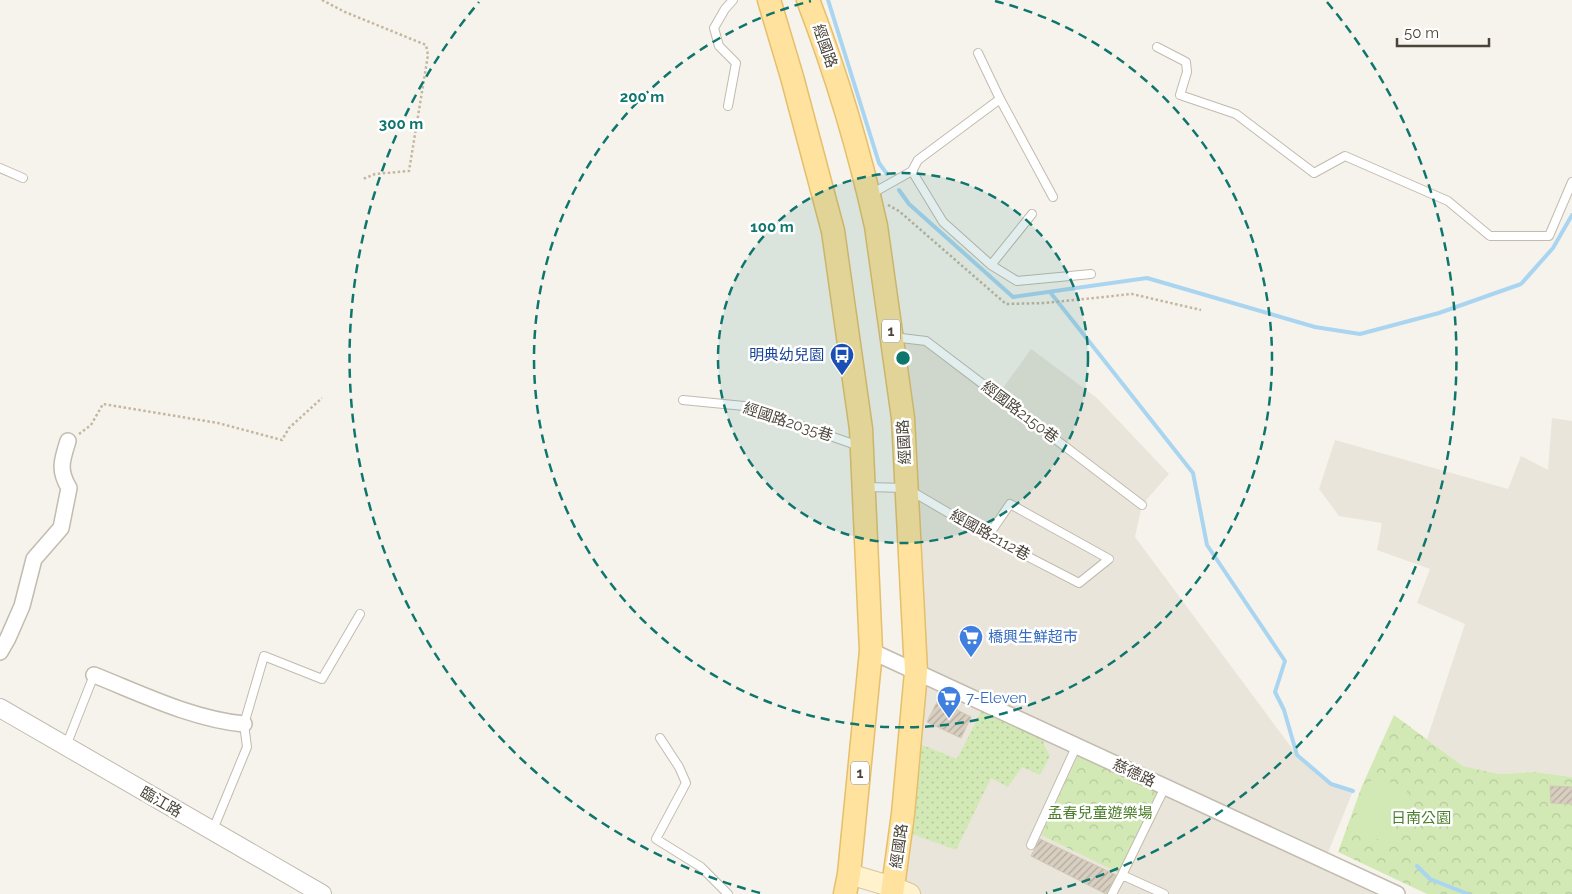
<svg xmlns="http://www.w3.org/2000/svg" width="1572" height="894" viewBox="0 0 1572 894" font-family="Raleway,'Noto Sans TC',sans-serif">
  <defs>
    <pattern id="grass-dots" width="8" height="8" patternUnits="userSpaceOnUse" patternTransform="scale(1.25)"><rect width="8" height="8" fill="#d2e9b5"/><path d="M2 2h.1M6 6h.1" fill="none" stroke="#b6c99c" stroke-width="1.8" stroke-linecap="round"/></pattern>
    <pattern id="park-crowns" width="20" height="18" patternUnits="userSpaceOnUse" patternTransform="scale(1.25)"><rect width="20" height="18" fill="#d2e9b5"/><path d="M2 6a3 3 0 1 1 6 0M12 15a3 3 0 1 1 6 0" fill="none" stroke="#b6c99c"/></pattern>
    <pattern id="building-hatch" width="6" height="6" patternUnits="userSpaceOnUse" patternTransform="scale(1.25)"><rect width="6" height="6" fill="#d8cfc1"/><path d="M-1 1l2-2M0 6l6-6M5 7l2-2" fill="none" stroke="#b1aa9e"/></pattern>
  </defs>
  <rect width="100%" height="100%" fill="#f6f3ec"/>
  <path fill="#eae5da" d="M891 337 926 341 998 395 1031 349 1097 398 1169 474 1142 505 1135 537 1297 755 1331 784 1353 791 1325 860 1397 894H892L916 672Z
    M1552 418 1572 421V777L1535 772 1499 774 1463 766 1427 739 1465 624 1417 603 1430 569 1377 550 1382 523 1339 516 1319 489 1335 440 1508 489 1521 456 1548 470Z"/>
  <path fill="url(#grass-dots)" d="M985 704 1042 730 1044 745 1050 756 1040 775 1022 767 1008 787 991 778 956 850 901 830 910 740 957 759Z"/>
  <path fill="url(#park-crowns)" d="M1394 715 1463 766 1499 774 1535 772 1572 777V894H1427L1338 852 1362 786Z
    M1078 755 1159 791 1119 873 1041 835Z"/>
  <path fill="#d2e9b5" d="M1373 776 1408 789 1386 842 1350 829Z"/>
  <g fill="none" stroke-linecap="round" stroke-linejoin="round">
    <path stroke="#aad5f1" stroke-width="4" d="M828 0 879 163 887 174
      M899 190 909 204 1013 297 1147 278 1315 327 1360 334 1439 313 1521 284 1553 248 1572 215
      M1050 292 1193 473 1207 545 1285 661 1275 692 1284 710 1297 755 1331 784 1353 791
      M1417 866 1430 879 1468 894"/>
  </g>
  <path fill="url(#building-hatch)" stroke="#d3c7b4" d="M938 700 971 717 961 738 927 722Z
    M1550 786 1572 787V804L1551 803Z
    M1040 839 1116 875 1106 894 1031 856Z"/>
  <g fill="none" stroke-linecap="round" stroke-linejoin="round">
    <defs>
      <path id="service" d="M1157 47 1186 62 1187 72 1180 95 1236 114 1314 173 1345 156 1448 201 1490 236H1549L1572 182
        M978 53 1000 99 1053 197
        M728 106 736 63 719 46 714 28 725 9 733 0
        M0 168 23 178
        M912 171 943 222 991 265 1017 281 1091 274
        M871 194 912 171 918 160 1000 99
        M991 265 1032 214
        M893 337 926 341 1142 505
        M683 400 744 406 859 446
        M867 487 906 488 988 536 1079 583 1109 559 1010 504 988 536
        M660 738 679 767 686 783 656 839 701 867 728 894
        M66 746 94 675
        M212 832 247 747 244 724 264 656 322 679 360 614
        M1031 845 1076 747
        M1112 894 1122 875
        M1164 894 1122 875 1165 787"/>
      <path id="minor" d="M871 651 1397 894
        M0 652 8 638 22 606 34 559 61 528 69 488C58 470 62 460 68 441
        M94 675C142 694 192 719 244 724"/>
      <path id="tertiary" d="M0 708 322 894"/>
      <path id="secondary" d="M849 874 893 887 910 894"/>
      <path id="primary" d="M769 0 792 77 833 231 861 429 871 651 849 874 845 894
        M808 0C836 73 859 149 876 226L903 418 916 672 903 814 892 894"/>
    </defs>
    <use href="#service" stroke="#c2bbae" stroke-width="10"/>
    <use href="#minor" stroke="#c2bbae" stroke-width="18"/>
    <use href="#tertiary" stroke="#c2bbae" stroke-width="20"/>
    <use href="#secondary" stroke="#d5c69c" stroke-width="22"/>
    <use href="#primary" stroke="#e5bf6b" stroke-width="25"/>
    <path stroke="#c4b79f" stroke-width="2.5" stroke-dasharray="2.5 2.5" stroke-linecap="butt" d="M322 0 345 12 426 45 428 55 409 171 375 174 363 179
      M888 205 899 211 1006 304 1045 303 1132 294 1201 310
      M79 434 91 425 103 404 218 423 282 440 289 428 322 398"/>
    <use href="#service" stroke="#fff" stroke-width="8"/>
    <use href="#minor" stroke="#fff" stroke-width="15"/>
    <use href="#tertiary" stroke="#fff" stroke-width="18"/>
    <use href="#secondary" stroke="#fff2cd" stroke-width="20"/>
    <use href="#primary" stroke="#fee29d" stroke-width="22"/>
  </g>
  <circle cx="903" cy="358" r="185" fill="#0f766e" fill-opacity=".12"/>
  <g fill="none" stroke="#0f766e" stroke-width="2.5" stroke-dasharray="9 6">
    <circle cx="903" cy="358" r="185"/>
    <path d="M995 1A369 369 0 1 1 811 1"/>
    <path d="M760 893A554 554 0 0 1 479 2M1327 2A554 554 0 0 1 1046 893"/>
  </g>
  <defs>
    <symbol id="bus-pin" viewBox="-11 -11 22 30"><path d="M0 17L-7.5 6A9.5 9.5 0 1 1 7.5 6Z" fill="#1a4fb4" stroke="#fff"/><path d="M-5-6H5V4H4V6H2V4H-2V6H-4V4H-5ZM-3.5-4V0h7V-4ZM-3.5 1.2v1.5H-2V1.2ZM2 1.2v1.5H3.5V1.2Z" fill="#fff"/></symbol>
    <symbol id="supermarket-pin" viewBox="-11 -11 22 30"><path d="M0 17L-7.5 6A9.5 9.5 0 1 1 7.5 6Z" fill="#3f7fe0" stroke="#fff"/><path d="M-6-5.5h2.5l.6 2H6L4.5 2H-2.5L-4.4-4H-6ZM-1.5 3.2a1.3 1.3 0 1 0 .1 0ZM3 3.2a1.3 1.3 0 1 0 .1 0Z" fill="#fff"/></symbol>
  </defs>
  <g fill-rule="evenodd">
    <use href="#bus-pin" x="828" y="341" width="28" height="38"/>
    <use href="#supermarket-pin" x="957" y="623" width="28" height="38"/>
    <use href="#supermarket-pin" x="935" y="684" width="28" height="38"/>
  </g>
  <g text-anchor="middle" stroke-width="5" stroke-linejoin="round" paint-order="stroke">
    <g fill="#fff" stroke="#817c74" stroke-width="1">
      <rect x="882" y="319.5" width="18" height="23" rx="4"/>
      <rect x="851" y="761.5" width="18" height="23" rx="4"/>
    </g>
    <g font-size="14" font-weight="bold" fill="#4b4439">
      <text x="891" y="336">1</text>
      <text x="860" y="778">1</text>
    </g>
    <g font-size="15" fill="#4b4439" stroke="#fff">
      <text transform="translate(825 46) rotate(71)" y="5">經國路</text>
      <text transform="translate(1020 412) rotate(37)" y="5">經國路2150巷</text>
      <text transform="translate(788 422) rotate(18)" y="5">經國路2035巷</text>
      <text transform="translate(904 442) rotate(-93)" y="5">經國路</text>
      <text transform="translate(990 535) rotate(29)" y="5">經國路2112巷</text>
      <text transform="translate(1134 773) rotate(25)" y="5">慈德路</text>
      <text transform="translate(161 802) rotate(30)" y="5">臨江路</text>
      <text transform="translate(899 846) rotate(-82)" y="5">經國路</text>
    </g>
    <g font-size="15" fill="#164399" stroke="#fff" text-anchor="end">
      <text x="824" y="360">明典幼兒園</text>
    </g>
    <g font-size="15" fill="#366cbe" stroke="#fff" text-anchor="start">
      <text x="988" y="642">橋興生鮮超市</text>
      <text x="966" y="703">7-Eleven</text>
    </g>
    <g font-size="15" fill="#4b7e2b" stroke="#fff">
      <text x="1100" y="818">孟春兒童遊樂場</text>
      <text x="1421" y="823">日南公園</text>
    </g>
  </g>
  <circle cx="903" cy="358" r="8" fill="#0f766e" stroke="#fff" stroke-width="2.5"/>
  <g font-size="15" text-anchor="middle" font-weight="bold" fill="#0f766e" stroke="#fff" stroke-width="5" stroke-linejoin="round" paint-order="stroke">
    <text x="642" y="102">200 m</text>
    <text x="401" y="129">300 m</text>
    <text x="772" y="232">100 m</text>
  </g>
  <path d="M1397 38v8h92v-8" fill="none" stroke="#4b4439" stroke-width="2.5"/>
  <text x="1404" y="38" font-size="15" fill="#4b4439" stroke="#ffffff" stroke-width="4" paint-order="stroke">50 m</text>
</svg>
